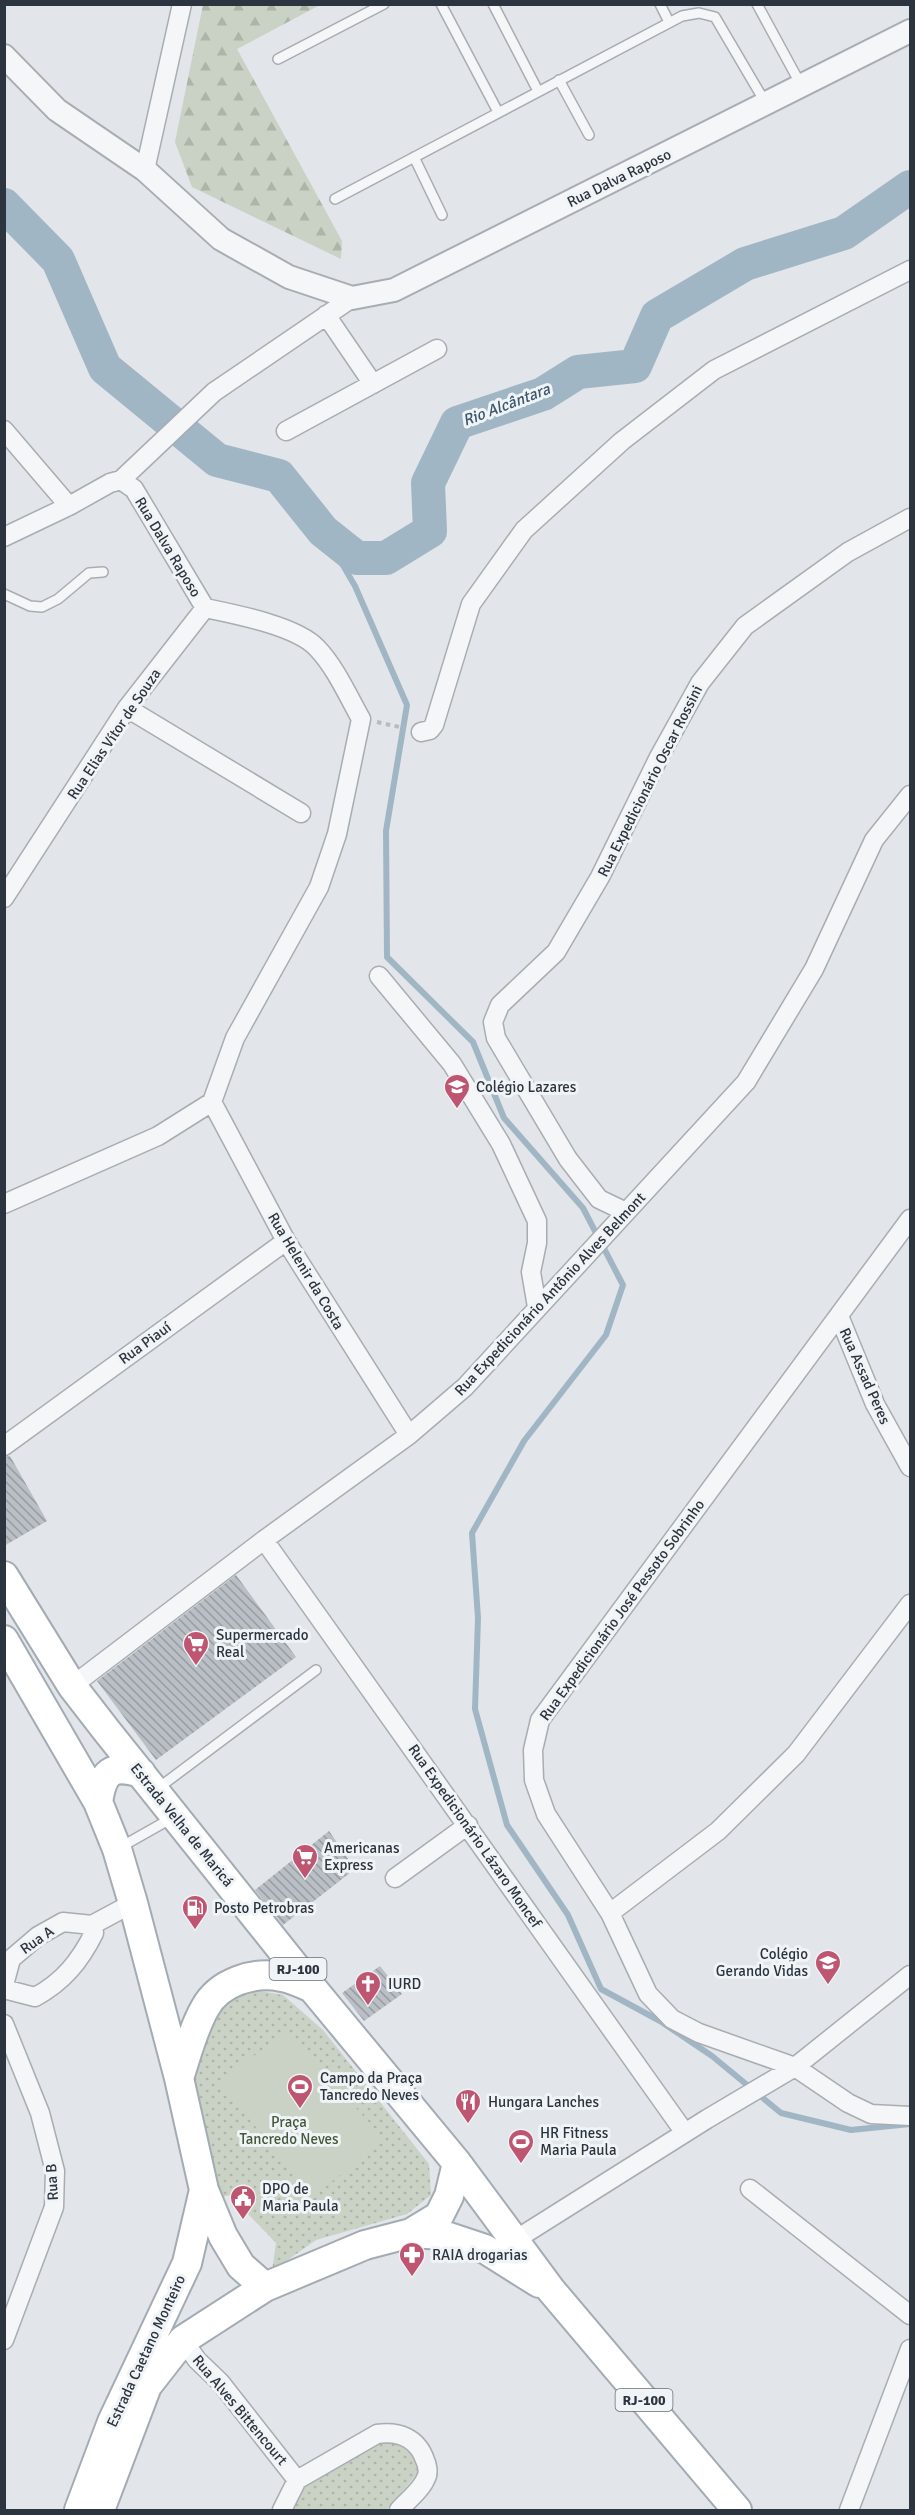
<svg xmlns="http://www.w3.org/2000/svg" width="915" height="2515" viewBox="0 0 915 2515" font-family="Signika,sans-serif">
  <defs>
    <pattern id="grass-dots" width="8" height="8" patternUnits="userSpaceOnUse" patternTransform="scale(1.5)"><rect width="8" height="8" fill="#c9d2c4"/><path d="M2 2h.1M6 6h.1" fill="none" stroke="#adb5a9" stroke-width="1.8" stroke-linecap="round"/></pattern>
    <pattern id="forest-firs" width="22" height="20" patternUnits="userSpaceOnUse" patternTransform="scale(1.5)"><rect width="22" height="20" fill="#c9d2c4"/><path d="M5 1l3.5 6h-7zM16 11l3.5 6h-7z" fill="#adb5a9"/></pattern>
    <pattern id="building-back-hatch" width="6" height="6" patternUnits="userSpaceOnUse" patternTransform="scale(1.5)"><rect width="6" height="6" fill="#babfc5"/><path d="M-1 5l2 2M0 0l6 6M5-1l2 2" fill="none" stroke="#979ca1"/></pattern>
  </defs>
  <rect width="100%" height="100%" fill="#e2e5e9"/>
  <path fill="url(#grass-dots)" d="M248 1989 283 1995 323 2030 429 2164 431 2195 407 2214 316 2240 272 2271 276 2243 230 2195 213 2199 189 2090 218 2003Z
    M390 2442C407 2446 418 2456 417 2474L387 2510H291L298 2493 308 2481 380 2444Z"/>
  <path fill="url(#forest-firs)" d="M203 5H320L237 49 342 241 341 259 192 187 175 142Z"/>
  <path fill="#c9d2c4" d="M287 2032 385 2140 312 2197 219 2081Z"/>
  <g fill="none" stroke-linecap="round" stroke-linejoin="round">
    <path stroke="#a1b6c4" stroke-width="6" d="M323 531 355 586 407 705 386 831 387 957 473 1042 504 1118 583 1208 623 1285 606 1335 524 1441 472 1533 478 1618 475 1709 507 1825 568 1915 601 1989 660 2021 712 2056 781 2113 851 2130 910 2124"/>
    <path stroke="#a1b6c4" stroke-width="34" d="M4 205 58 260 105 368 217 460 279 476 323 531 357 558H386L430 531 428 483 457 423 543 394 578 372 635 366 657 316 745 264 844 233 910 187"/>
  </g>
  <path fill="url(#building-back-hatch)" d="M10 1456 47 1521 4 1546V1457Z
    M236 1575 296 1657 156 1760 97 1681Z
    M329 1831 355 1869 283 1925 255 1890Z
    M380 1966 402 1994 364 2021 342 1993Z"/>
  <g fill="none" stroke-linecap="round" stroke-linejoin="round">
    <defs>
      <path id="service" d="M441 4 498 112
        M493 4 538 91
        M660 4 669 22
        M757 4 801 85
        M278 59 384 4
        M559 80 589 135
        M414 157 442 215
        M335 199 682 16 699 13 715 17 765 102
        M4 594 30 606 42 607 58 599 89 573 103 572
        M157 1789 316 1670
        M119 1848 172 1818"/>
      <path id="minor" d="M145 170 182 4
        M326 315 373 384
        M4 430 69 506
        M286 431 437 349
        M121 480 214 392 352 298
        M4 537 69 506 110 483 121 480 134 489 205 608
        M127 708 301 813
        M421 732 430 730 434 725 471 604 524 530 622 441 714 370 910 270
        M4 898 127 708 205 608C234 614 297 626 317 648 336 668 348 696 361 719L337 834 319 887 235 1038 212 1102
        M379 976 452 1064 501 1144 537 1221V1243L531 1272 537 1307
        M212 1102 286 1241 409 1435
        M4 1204 158 1136 212 1102
        M626 1212 599 1199 568 1159 496 1038 493 1022 500 1005 556 952 600 877 659 757 700 683 745 626 848 552 910 518
        M910 1219 540 1720 533 1750 534 1780 546 1814 610 1913 648 1994 672 2019 699 2033 795 2067 848 2103 871 2114 910 2116
        M839 1316 875 1404 910 1467
        M4 1446 286 1241
        M264 1540 685 2133
        M72 1686 264 1540 409 1435 465 1387 746 1082 814 969 874 840 910 795
        M395 1878 468 1825
        M610 1913 718 1831 796 1754 910 1604
        M92 1925 133 1903
        M4 1985 11 1959 38 1936 63 1922 92 1925
        M4 1989 35 1997C63 1982 80 1961 94 1933L92 1925
        M4 2024 40 2113 55 2171 54 2207 4 2340
        M750 2189 910 2315
        M515 2240 707 2119 795 2067 910 1975
        M183 2340 197 2360 220 2382 297 2480
        M282 2510 297 2480 377 2434C398 2431 417 2437 425 2460 427 2464 429 2473 426 2478 422 2489 407 2501 399 2510
        M849 2510 910 2349"/>
      <path id="tertiary" d="M4 56 57 110 145 170 221 239 289 277 352 298 394 290 910 31"/>
      <path id="primary" d="M4 1576 72 1686 106 1730 313 1989 457 2163 551 2290 737 2510
        M4 1640 98 1802 117 1849 133 1903 179 2078 204 2190 223 2236 241 2266 265 2287
        M98 1802C103 1772 110 1764 141 1773
        M179 2078C187 2054 193 2029 205 2008 219 1982 254 1971 282 1977 293 1979 303 1984 312 1988
        M411 2233 443 2235 485 2249 539 2283
        M79 2510 112 2422 187 2263 204 2190
        M100 2510 147 2386 183 2340 265 2287 365 2245 411 2233 439 2216 449 2196 457 2163"/>
    </defs>
    <use href="#service" stroke="#a8adb3" stroke-width="12"/>
    <use href="#minor" stroke="#a8adb3" stroke-width="21"/>
    <use href="#tertiary" stroke="#a8adb3" stroke-width="26"/>
    <use href="#primary" stroke="#a3abb3" stroke-width="32"/>
    <path stroke="#b8bcc0" stroke-width="4" stroke-dasharray="4.5 4.5" stroke-linecap="butt" d="M377 722 404 728"/>
    <use href="#service" stroke="#f4f6f7" stroke-width="9"/>
    <use href="#minor" stroke="#f4f6f7" stroke-width="18"/>
    <use href="#tertiary" stroke="#f4f6f7" stroke-width="22"/>
    <use href="#primary" stroke="#fff" stroke-width="28"/>
  </g>
  <defs>
    <symbol id="school-pin" viewBox="-11 -11 22 30"><path d="M0 17L-7.5 6A9.5 9.5 0 1 1 7.5 6Z" fill="#bf5671" stroke="#f1f4f6"/><path d="M0-5L7-2L0 1L-7-2ZM-4 1L0 2.5L4 1V4Q0 6-4 4Z" fill="#fff"/></symbol>
    <symbol id="supermarket-pin" viewBox="-11 -11 22 30"><path d="M0 17L-7.5 6A9.5 9.5 0 1 1 7.5 6Z" fill="#bf5671" stroke="#f1f4f6"/><path d="M-6-5.5h2.5l.6 2H6L4.5 2H-2.5L-4.4-4H-6ZM-1.5 3.2a1.3 1.3 0 1 0 .1 0ZM3 3.2a1.3 1.3 0 1 0 .1 0Z" fill="#fff"/></symbol>
    <symbol id="fuel-pin" viewBox="-11 -11 22 30"><path d="M0 17L-7.5 6A9.5 9.5 0 1 1 7.5 6Z" fill="#bf5671" stroke="#f1f4f6"/><path d="M-5.5-6h7V0h2V4h1.3V-2.5L3-4.5l.8-.8L6-3V5H2.5V1h-1V6h-7ZM-4.2-4.7v3.2H.2V-4.7Z" fill="#fff"/></symbol>
    <symbol id="church-pin" viewBox="-11 -11 22 30"><path d="M0 17L-7.5 6A9.5 9.5 0 1 1 7.5 6Z" fill="#bf5671" stroke="#f1f4f6"/><path d="M-1.2-6h2.4v3.5h3.3v2.4h-3.3V6h-2.4V-.1h-3.3v-2.4h3.3Z" fill="#fff"/></symbol>
    <symbol id="stadium-pin" viewBox="-11 -11 22 30"><path d="M0 17L-7.5 6A9.5 9.5 0 1 1 7.5 6Z" fill="#bf5671" stroke="#f1f4f6"/><path d="M0-5a6.5 5 0 1 0 0 10a6.5 5 0 1 0 0-10ZM-3.5-1.8h7v3.6h-7Z" fill="#fff"/></symbol>
    <symbol id="restaurant-pin" viewBox="-11 -11 22 30"><path d="M0 17L-7.5 6A9.5 9.5 0 1 1 7.5 6Z" fill="#bf5671" stroke="#f1f4f6"/><path d="M-5-6h1v4h1v-4h1v4h1v-4h1v5L-1.5 .5V6h-2V.5L-5-1ZM5-6V6H3V1.5H1.5Q1.5-4 5-6Z" fill="#fff"/></symbol>
    <symbol id="civic-pin" viewBox="-11 -11 22 30"><path d="M0 17L-7.5 6A9.5 9.5 0 1 1 7.5 6Z" fill="#bf5671" stroke="#f1f4f6"/><path d="M-.6-6.5H3V-4.5H.6V-3L4-1V1h2V6H-6V1h2V-1L-.6-3ZM-1.2 2.5V6h2.4V2.5Z" fill="#fff"/></symbol>
    <symbol id="pharmacy-pin" viewBox="-11 -11 22 30"><path d="M0 17L-7.5 6A9.5 9.5 0 1 1 7.5 6Z" fill="#bf5671" stroke="#f1f4f6"/><path d="M-2-6h4v4h4v4h-4v4h-4v-4h-4v-4h4Z" fill="#fff"/></symbol>
  </defs>
  <g fill-rule="evenodd">
    <use href="#school-pin" x="442" y="1072" width="30" height="40"/>
    <use href="#supermarket-pin" x="181" y="1629" width="30" height="40"/>
    <use href="#supermarket-pin" x="290" y="1842" width="30" height="40"/>
    <use href="#fuel-pin" x="180" y="1893" width="30" height="40"/>
    <use href="#school-pin" x="813" y="1948" width="30" height="40"/>
    <use href="#church-pin" x="353" y="1969" width="30" height="40"/>
    <use href="#stadium-pin" x="285" y="2072" width="30" height="40"/>
    <use href="#restaurant-pin" x="453" y="2087" width="30" height="40"/>
    <use href="#stadium-pin" x="506" y="2127" width="30" height="40"/>
    <use href="#civic-pin" x="228" y="2183" width="30" height="40"/>
    <use href="#pharmacy-pin" x="397" y="2240" width="30" height="40"/>
  </g>
  <g text-anchor="middle" stroke-width="6" stroke-linejoin="round" paint-order="stroke">
    <g fill="#f1f4f6" stroke="#676e76" stroke-width="1.5">
      <rect x="269.5" y="1958" width="57" height="22" rx="4.5"/>
      <rect x="615.5" y="2389" width="57" height="22" rx="4.5"/>
    </g>
    <g font-size="14" font-weight="bold" fill="#2c353f">
      <text x="298" y="1974">RJ-100</text>
      <text x="644" y="2405">RJ-100</text>
    </g>
    <g font-size="15" fill="#2c353f" stroke="#f1f4f6">
      <text transform="translate(619 178) rotate(-26)" y="5">Rua Dalva Raposo</text>
      <text transform="translate(168 547) rotate(59)" y="5">Rua Dalva Raposo</text>
      <text transform="translate(114 734) rotate(-56)" y="5">Rua Elias Vítor de Souza</text>
      <text transform="translate(650 781) rotate(-63)" y="5">Rua Expedicionário Oscar Rossini</text>
      <text transform="translate(306 1271) rotate(59)" y="5">Rua Helenir da Costa</text>
      <text transform="translate(550 1294) rotate(-47)" y="5">Rua Expedicionário Antônio Alves Belmont</text>
      <text transform="translate(145 1343) rotate(-36)" y="5">Rua Piauí</text>
      <text transform="translate(865 1376) rotate(66)" y="5">Rua Assad Peres</text>
      <text transform="translate(622 1610) rotate(-54)" y="5">Rua Expedicionário José Pessoto Sobrinho</text>
      <text transform="translate(182 1825) rotate(51)" y="5">Estrada Velha de Maricá</text>
      <text transform="translate(475 1836) rotate(55)" y="5">Rua Expedicionário Lázaro Moncef</text>
      <text transform="translate(37 1940) rotate(-35)" y="5">Rua A</text>
      <text transform="translate(52 2182) rotate(-93)" y="5">Rua B</text>
      <text transform="translate(146 2351) rotate(-65)" y="5">Estrada Caetano Monteiro</text>
      <text transform="translate(240 2410) rotate(50)" y="5">Rua Alves Bittencourt</text>
    </g>
    <g font-size="15" fill="#2c353f" stroke="#f1f4f6" text-anchor="start">
      <text x="476" y="1092">Colégio Lazares</text>
      <text x="216" y="1640">Supermercado<tspan x="216" dy="17">Real</tspan></text>
      <text x="324" y="1853">Americanas<tspan x="324" dy="17">Express</tspan></text>
      <text x="214" y="1913">Posto Petrobras</text>
      <text x="808" y="1959" text-anchor="end">Colégio<tspan x="808" dy="17">Gerando Vidas</tspan></text>
      <text x="388" y="1989">IURD</text>
      <text x="320" y="2083">Campo da Praça<tspan x="320" dy="17">Tancredo Neves</tspan></text>
      <text x="488" y="2107">Hungara Lanches</text>
      <text x="540" y="2138">HR Fitness<tspan x="540" dy="17">Maria Paula</tspan></text>
      <text x="262" y="2194">DPO de<tspan x="262" dy="17">Maria Paula</tspan></text>
      <text x="432" y="2260">RAIA drogarias</text>
    </g>
    <g font-size="15" fill="#44593b" stroke="#f1f4f6">
      <text x="289" y="2127">Praça<tspan x="289" dy="17">Tancredo Neves</tspan></text>
    </g>
    <g font-size="16" font-style="italic" fill="#3b576e" stroke="#f1f4f6">
      <text transform="translate(506 404) rotate(-21)" y="6">Rio Alcântara</text>
    </g>
  </g>
  <rect width="915" height="2515" fill="none" stroke="#2c353f" stroke-width="12"/>
</svg>
